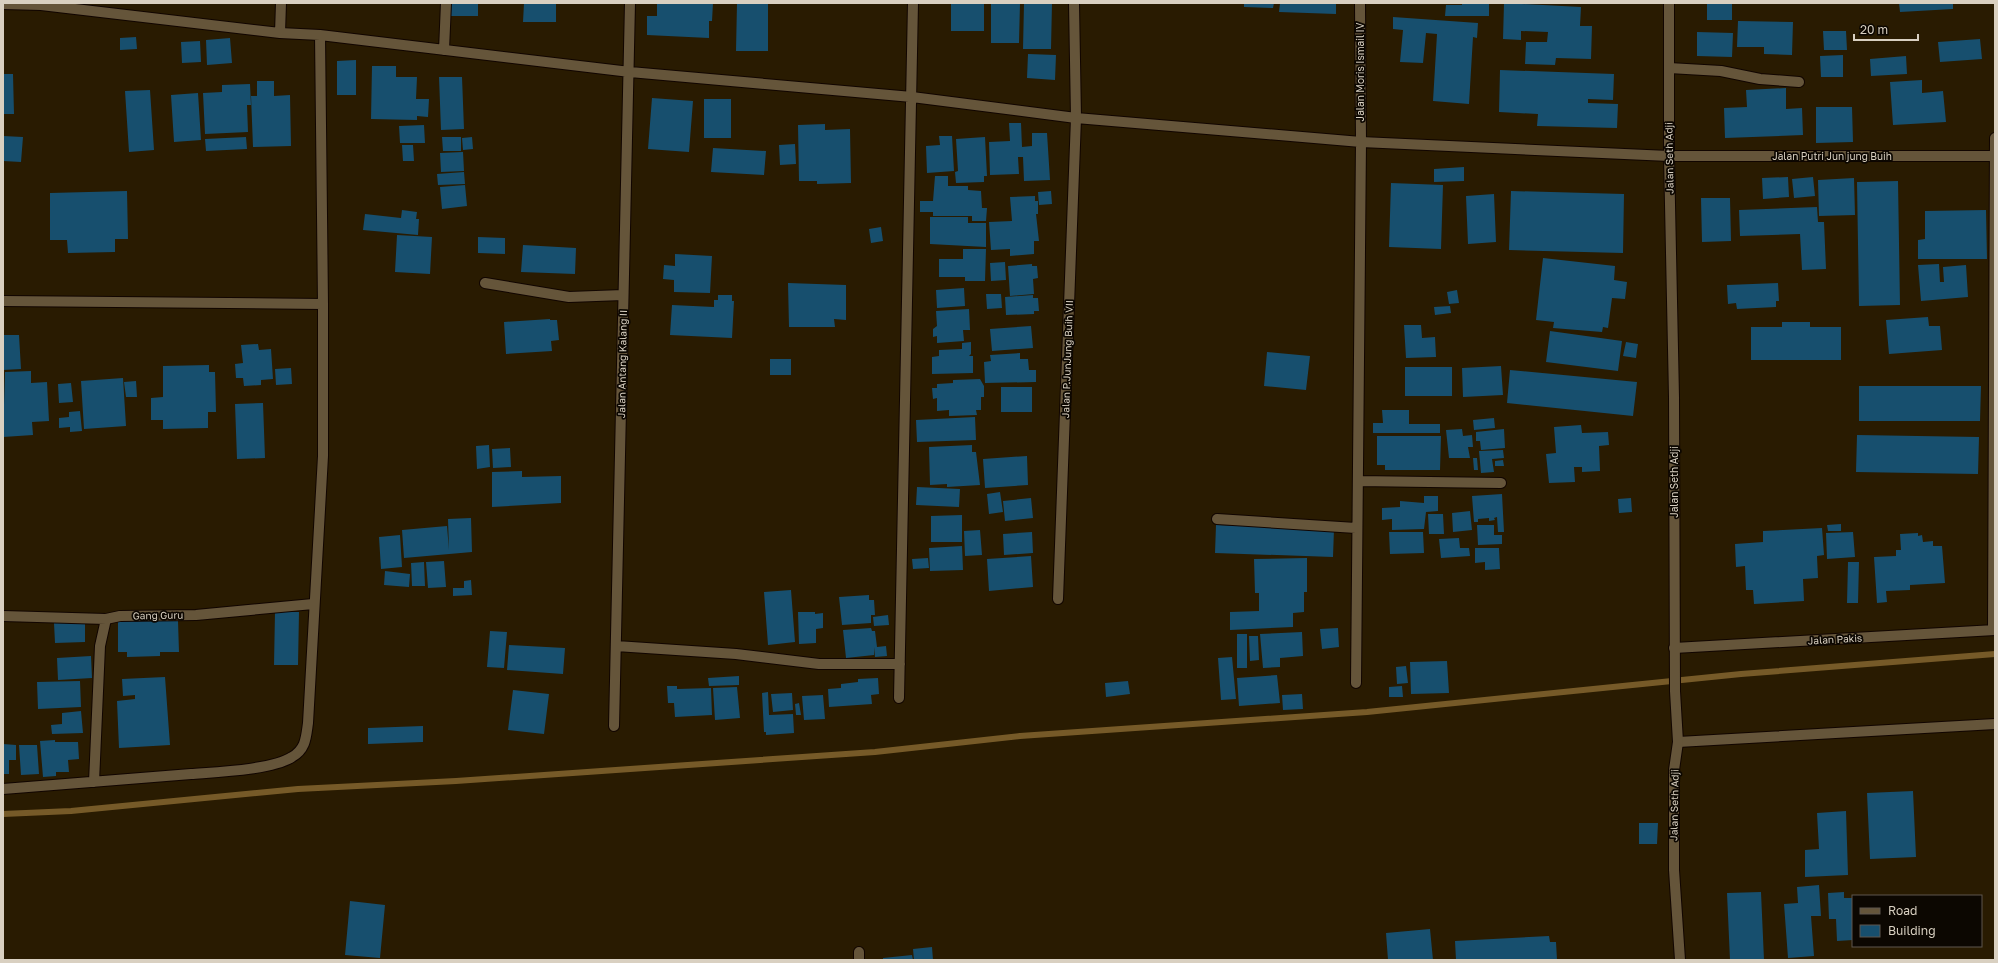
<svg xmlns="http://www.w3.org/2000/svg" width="1998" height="963" viewBox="0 0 1998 963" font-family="'Golos Text',sans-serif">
  <rect width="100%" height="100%" fill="#291b01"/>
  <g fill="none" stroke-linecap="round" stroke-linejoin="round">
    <path stroke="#765a28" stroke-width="6" d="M3 814 71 811 298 789 456 781 875 752 1020 736 1367 712 1741 674 1995 654"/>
  </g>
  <path fill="#174f6e" d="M450 3H478V16H450Z
    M524 3H556V22H523Z
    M657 3H713L712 21H709V38L647 35V16H657Z
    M737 3H768V51H736Z
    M951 3H984V31H951Z
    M991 3H1020L1019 43H991Z
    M1024 3H1052L1051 49H1023Z
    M1244 3H1274L1273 8 1244 7Z
    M1280 3H1336V14L1279 12Z
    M1462 3H1489V16H1445L1446 5H1462Z
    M1504 3 1581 7 1580 26H1592L1591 59 1556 58 1555 65 1525 64 1526 42H1547L1548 32 1521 31V40L1503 39Z
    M1707 3H1732V20H1707Z
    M1899 3H1953V9L1900 12Z
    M1393 17 1478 23 1477 38 1473 37 1469 104 1433 101 1437 34 1426 33 1423 63 1400 62 1403 30 1393 29Z
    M1738 21 1793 22 1792 55 1764 54V47H1737Z
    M1823 31H1846L1847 50H1824Z
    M1697 32 1733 33 1732 57 1697 56Z
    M136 37 137 49 120 50V38Z
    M230 38 232 63 207 65 206 40Z
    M1980 39 1982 59 1940 62 1938 42Z
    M200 41 201 62 182 63 181 42Z
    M1028 54 1056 55 1055 80 1027 78Z
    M1843 55V77H1821L1820 56Z
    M1906 56 1907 74 1871 76 1870 59Z
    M356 60V95H337V61Z
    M372 66H396V77H417L416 99H429L428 117 417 116V120L371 119Z
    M1500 70 1614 74 1613 100 1588 99V103L1618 104 1617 128 1537 126 1538 114 1499 112Z
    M3 74H13L14 114H3Z
    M439 77H462L464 129 441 130Z
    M1922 80V93L1943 91 1946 122 1893 125 1890 82Z
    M257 81H274V96L290 95 291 146 253 147 251 96H257Z
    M250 84 251 105H247L248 132 205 134 203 93 222 92V85Z
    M1786 88V109L1802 108 1803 135 1725 138 1724 108 1747 107 1746 90Z
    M150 90 154 150 129 152 125 91Z
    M198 93 201 140 174 142 171 95Z
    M652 98 693 101 689 152 648 149Z
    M704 99H731V138H704Z
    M1816 107H1852L1853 142 1816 143Z
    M1009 123H1021L1022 147 1032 146V133H1047L1050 180 1024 181 1023 157H1018L1019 174 990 175 989 142 1010 141Z
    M825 124V130L850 129 851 183 817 184V181H799L798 125Z
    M424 125 425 143H400L399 126Z
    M3 136 23 137 21 162 3 161Z
    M939 136H952L954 171 927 173 926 146 940 145Z
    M246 137 247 149 206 151 205 139Z
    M442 137H461V151H443Z
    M472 137 473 149 463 150 462 138Z
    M985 137 987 176H984V182L956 183 955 172 958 171 956 139Z
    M795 144 796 164 780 165 779 145Z
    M402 145H413L414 161H403Z
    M713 148 766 151 764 175 711 172Z
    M463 152 464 171 441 172 440 153Z
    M1464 167V181L1434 182V169Z
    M464 172 465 184 438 185 437 174Z
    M935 176H948V186H968V190L981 191 982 208H987L986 221H972V216H933V212H920V201H933Z
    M1788 177 1789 197 1763 199 1762 178Z
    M1813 177 1815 196 1794 198 1792 179Z
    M1854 178 1855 215 1819 216 1818 180Z
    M1898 181 1900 305 1859 306 1857 182Z
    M1391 183 1443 185 1441 249 1389 247Z
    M465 185 467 206 442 209 440 187Z
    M127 191 128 239H115V252L68 253 67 240H50V193Z
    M1051 191 1052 204 1039 205 1038 192Z
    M1511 191 1624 194 1623 253 1509 250Z
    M1494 194 1496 242 1468 244 1466 196Z
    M1035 196V201H1038V214H1036L1039 241H1034V254L1010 256V249L991 250 989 222 1012 221 1010 197Z
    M1701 198H1730L1731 241 1702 242Z
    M1817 207 1818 222H1824L1826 269 1802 270 1800 234 1740 236 1739 210Z
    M402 210 417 212 416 219H419L418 235 363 230 365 214 401 218Z
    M1986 210 1987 259H1918V240L1925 239V211Z
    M930 217H968V223H986V247L930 244Z
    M881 227 883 241 871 243 869 229Z
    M397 235 432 237 430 274 395 272Z
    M478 237 505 238V254L478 253Z
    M523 245 576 248 575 274 521 272Z
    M963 249H986L985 281H965V277H939V259H963Z
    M675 254 712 256 710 293 674 292V280L663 279 664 265 675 266Z
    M1543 258 1615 266 1614 280 1627 282 1625 299 1612 298 1608 328 1603 327 1602 332 1553 328 1554 322 1536 320Z
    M1005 262 1006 280 991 281 990 263Z
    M1032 264V266H1037L1038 278 1033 279 1034 294 1010 296 1008 266Z
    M1939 264 1940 282H1944L1943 267 1966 265 1968 297 1921 301 1918 265Z
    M788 283 846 285V320L834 319 835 327H789Z
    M1778 283 1779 301H1776V307L1737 309 1736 303 1728 304 1727 285Z
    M964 288 965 306 937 308 936 290Z
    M1457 290 1459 303 1449 304 1447 292Z
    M986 294H1001L1002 308 987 309Z
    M718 295H732V301H734L732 338 670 335 672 305 714 307V300H718Z
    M1033 295V298H1038L1039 311H1034V314L1006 315 1005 297Z
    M1450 306 1451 313 1435 315 1434 307Z
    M969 309 970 330H963L964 341 937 343V336L933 337V329L937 326 936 311Z
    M1928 317 1929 326H1940L1942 350 1889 354 1886 320Z
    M550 319V320H557L559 340 551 341 552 351 506 354 504 322Z
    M1782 322H1810V327H1841V360H1751V327H1782Z
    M1404 325H1421L1422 338 1435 337 1436 357 1406 358Z
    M1031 326 1033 348 992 351 990 329Z
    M1550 331 1622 341 1618 371 1546 362Z
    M3 335H19L21 369 3 370Z
    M971 342V354L969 356H973V373L932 374V357L939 356V350L962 349V343Z
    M1626 342 1638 344 1636 358 1623 356Z
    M258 344 259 350 271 349 273 379 261 380V385L244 386 243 378H236L235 364 243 363 241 345Z
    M1267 352 1310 356 1306 390 1264 386Z
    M1020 353V359H1028L1029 370H1036V382L985 383 984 362 991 361 990 355Z
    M770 359H791V375H770Z
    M209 365V372H215L216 412H208V428L163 429V420H151V398L163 397V366Z
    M1501 366 1503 395 1463 397 1462 368Z
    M1405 367H1452V396H1405Z
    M291 368 292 384 276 385 275 369Z
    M1510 370 1637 382 1633 416 1507 403Z
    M31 371V383L47 382 49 421 32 422 33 435 3 437 5 372Z
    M123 378 126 426 84 429 81 381Z
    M980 379 984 386V397H981V410H976L977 415 949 416V410L937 411V398L933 399 932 388H937V384L953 383V380Z
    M136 381 137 397H126L124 382Z
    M71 383 73 402 59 403 58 384Z
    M1859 386H1981L1980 421H1859Z
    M1001 387H1032V412H1001Z
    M263 403 265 458 237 459 235 404Z
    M1382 410H1409V424H1440V433H1373V423H1383Z
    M80 411 82 431 70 432V427L59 428V418L69 417V412Z
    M975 417 976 440 917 442 916 420Z
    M1494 418 1495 428 1474 430 1473 420Z
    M1581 425 1582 433 1608 432 1609 445 1599 446 1600 471 1582 472V467H1574L1575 482 1549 483 1546 454 1556 453 1554 427Z
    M1462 429 1463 436 1472 435 1473 447H1468L1470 458H1449L1446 430Z
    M1504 429 1505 448 1481 450 1480 441H1476V432Z
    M1857 435 1979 437 1978 474 1856 472Z
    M1377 436H1441L1440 470H1385V465H1377Z
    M489 445 490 467 477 469 476 446Z
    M972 445V452H976L980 485 947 487V484L930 485 929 447Z
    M510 448 511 467 493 468 492 449Z
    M1503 450 1504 458 1492 459 1494 472 1481 473 1479 451Z
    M1027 456 1028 485 985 488 983 459Z
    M1473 458H1477L1478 470H1474Z
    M1503 460 1504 466H1495V461Z
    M522 471V477L561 476V503L492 507V472Z
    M917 487 960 489 959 507 916 505Z
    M1000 492 1003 512 989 514 987 494Z
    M1502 494 1504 532H1498L1497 517 1494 518 1495 520 1489 521V518L1478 519V522H1474L1472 496Z
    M1424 496H1438V511L1426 512 1424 529 1392 530V519L1382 520V508L1400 507V501L1424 503Z
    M1031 498 1033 518 1005 521 1003 501Z
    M1631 498 1632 512 1619 513 1618 499Z
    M1470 511 1472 530 1453 532 1452 513Z
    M1428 514H1443L1444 534H1429Z
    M962 515V542H931V516Z
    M471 518 472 552 404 558 402 530 447 526 449 550 448 519Z
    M1841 524V531H1828L1827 525Z
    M1216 525 1334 529 1333 557 1215 553Z
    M1477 525H1494V535H1502V544L1478 545Z
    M1822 528 1824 555 1817 556 1818 578 1803 579 1804 601 1754 604 1753 590H1746L1745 566 1736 567 1735 544 1763 542V531Z
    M980 530 982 555 965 556 964 531Z
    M1032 532 1033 553 1004 555 1003 534Z
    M1389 532H1423L1424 553 1390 554Z
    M1853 532 1855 557 1827 559 1826 533Z
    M1918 533V536L1922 535 1923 542 1933 541V546H1942L1945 583 1910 585V590L1886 591 1887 602 1877 603 1874 557 1896 556V550H1901L1900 534Z
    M400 535 402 567 381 569 379 537Z
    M1459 538 1460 548H1469L1470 556 1441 558 1439 539Z
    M962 546 963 570 930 571 929 548Z
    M1475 548H1499L1500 569 1485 570V562L1475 563Z
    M1031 556 1033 587 989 591 987 559Z
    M928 558 929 568 913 569 912 559Z
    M1307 558V592H1304V612L1293 613V627L1230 630V612L1259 611V593H1255L1254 559Z
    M444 561 446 587 428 588 426 562Z
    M424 562 425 586H412L411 563Z
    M1848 562H1859L1858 603H1847Z
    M385 571 410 574 409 587 384 585Z
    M471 580 472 595 453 596V588H464V581Z
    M791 590 795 642 768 645 764 592Z
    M869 595V600H874L875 615H871V623L842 625 839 597Z
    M275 612H299L298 665H274Z
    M798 612H815V614L823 613V628L816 629V643L799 644Z
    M888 615 889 625 874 626 873 617Z
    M118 621H178L179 652H160V656L127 657V652H118Z
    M85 622V642L55 643 54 623Z
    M871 628 872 631H875L877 647 886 646 887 656 875 657 874 647V655L846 658 843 630Z
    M1338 628 1339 647 1322 649 1320 629Z
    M490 631 507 632 504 668 487 667Z
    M1302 632 1303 656 1280 658V667L1263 668 1260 634Z
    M1237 634H1247V668H1237Z
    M1249 636H1258L1259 660 1250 661Z
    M509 645 565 648 563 674 507 670Z
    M91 656 92 678 58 680 57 658Z
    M1232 657 1236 699 1221 700 1218 658Z
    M1447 661 1449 693 1411 694 1410 662Z
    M1406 666 1408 683 1397 684 1396 667Z
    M1277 675 1280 703 1239 706 1237 678Z
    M739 676V685L709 686 708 678Z
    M165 677 170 745 119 748 117 701 135 699V695L123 696 122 679Z
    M878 678 879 694 871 695 872 704 829 707 828 689 841 688V684L858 682V679Z
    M80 681 81 707 38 709 37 682Z
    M1128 681 1130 694 1106 697 1105 683Z
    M667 686H677V689L711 688 712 715 675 717 674 703H668Z
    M1402 686 1403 697H1389V687Z
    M737 687 740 718 715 720 713 688Z
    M513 690 549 694 544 734 508 730Z
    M768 692 769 715 793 714 794 733 766 735V732H764L762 693Z
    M792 693 793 710 773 712 771 694Z
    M1302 694 1303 709 1283 710 1282 695Z
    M823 695 825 719 804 720 802 696Z
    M799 703 801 715H796L795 704Z
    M81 711 83 733 52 734 51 725 62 724V713Z
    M423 726V742L368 744V728Z
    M55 740V742H78L79 759 68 760 69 772H56V776L43 777 40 741Z
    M3 744 16 745V760H9V774H3Z
    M19 745H37L39 774 21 775Z
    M1913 791 1916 857 1870 859 1867 793Z
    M1846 811 1848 875 1805 877V850L1819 849 1817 813Z
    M1639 823H1658L1657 844H1639Z
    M1819 885 1821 916H1811L1814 956 1788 958 1784 904 1798 903 1797 887Z
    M1761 892 1764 960H1730L1727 893Z
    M1844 892V898H1853V940L1837 941 1836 919H1829L1828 893Z
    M350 901 385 905 380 958 345 955Z
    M1430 929 1433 960H1388L1386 933Z
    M1549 936 1550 942H1556L1557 960H1456L1455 941Z
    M932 947 933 960H914L913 949Z
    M912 955 913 960H883V958Z"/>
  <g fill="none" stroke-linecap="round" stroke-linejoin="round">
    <defs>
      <path id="minor" d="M3 4 41 5 280 33 320 35 630 72 912 97 1076 118 1361 142 1669 156H1995
        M280 33 281 3
        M444 50 446 3
        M1669 68 1721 71 1760 79 1799 82
        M485 283 569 297 623 295
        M3 301 323 304
        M1358 481 1501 483
        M1217 519 1356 528
        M1058 599 1076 118 1074 3
        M3 616 106 619 120 616 196 615 313 604
        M1993 630 1995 138
        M616 646 736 654 819 664H900
        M1674 648 1995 630
        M1356 683 1361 142 1360 3
        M899 698 913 3
        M614 726 630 3
        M1678 742 1995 724
        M94 782 100 646 106 619
        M3 789C66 784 128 779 191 774 216 772 272 770 292 757 306 749 306 737 308 723L323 456V304L320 35
        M859 952V960"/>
      <path id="tertiary" d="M1669 3V156L1674 397 1675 691 1678 742 1674 770V870L1680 960"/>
    </defs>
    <use href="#minor" stroke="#110500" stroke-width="12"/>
    <use href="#tertiary" stroke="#110500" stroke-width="12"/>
    <use href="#minor" stroke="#65553a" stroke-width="10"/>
    <use href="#tertiary" stroke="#65553a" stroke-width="10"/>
  </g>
  <g text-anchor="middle" stroke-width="3.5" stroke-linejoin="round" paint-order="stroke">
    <g font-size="10" fill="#d9d0c1" stroke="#0c0701">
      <text transform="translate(1360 72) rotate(-90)" y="4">Jalan Moris Ismail IV</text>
      <text x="1832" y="160">Jalan Putri Jun jung Buih</text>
      <text transform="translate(1669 158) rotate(-91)" y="4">Jalan Seth Adji</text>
      <text transform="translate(1067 359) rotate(-88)" y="4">Jalan P.JunJung Buih VII</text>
      <text transform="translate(622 364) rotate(-89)" y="4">Jalan Antang Kalang II</text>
      <text transform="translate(1674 482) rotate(-90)" y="4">Jalan Seth Adji</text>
      <text transform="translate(158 615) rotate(-1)" y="4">Gang Guru</text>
      <text transform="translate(1835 639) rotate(-3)" y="4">Jalan Pakis</text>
      <text transform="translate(1674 805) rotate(-89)" y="4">Jalan Seth Adji</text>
    </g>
  </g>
  <rect width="1998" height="963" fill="none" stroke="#d9d0c1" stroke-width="8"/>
  <rect x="1852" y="895" width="130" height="52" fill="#0c0701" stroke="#5e574e"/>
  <rect x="1860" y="908" width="20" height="6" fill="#65553a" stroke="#5e574e"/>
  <text x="1888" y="915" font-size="12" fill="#d9d0c1">Road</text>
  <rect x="1860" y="925" width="20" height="12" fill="#174f6e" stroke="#5e574e"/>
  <text x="1888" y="935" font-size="12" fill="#d9d0c1">Building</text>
  <path d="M1854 34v6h64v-6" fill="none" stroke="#d9d0c1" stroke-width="2"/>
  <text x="1860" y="34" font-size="12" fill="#d9d0c1" stroke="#0c0701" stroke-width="3" paint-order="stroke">20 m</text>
</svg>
